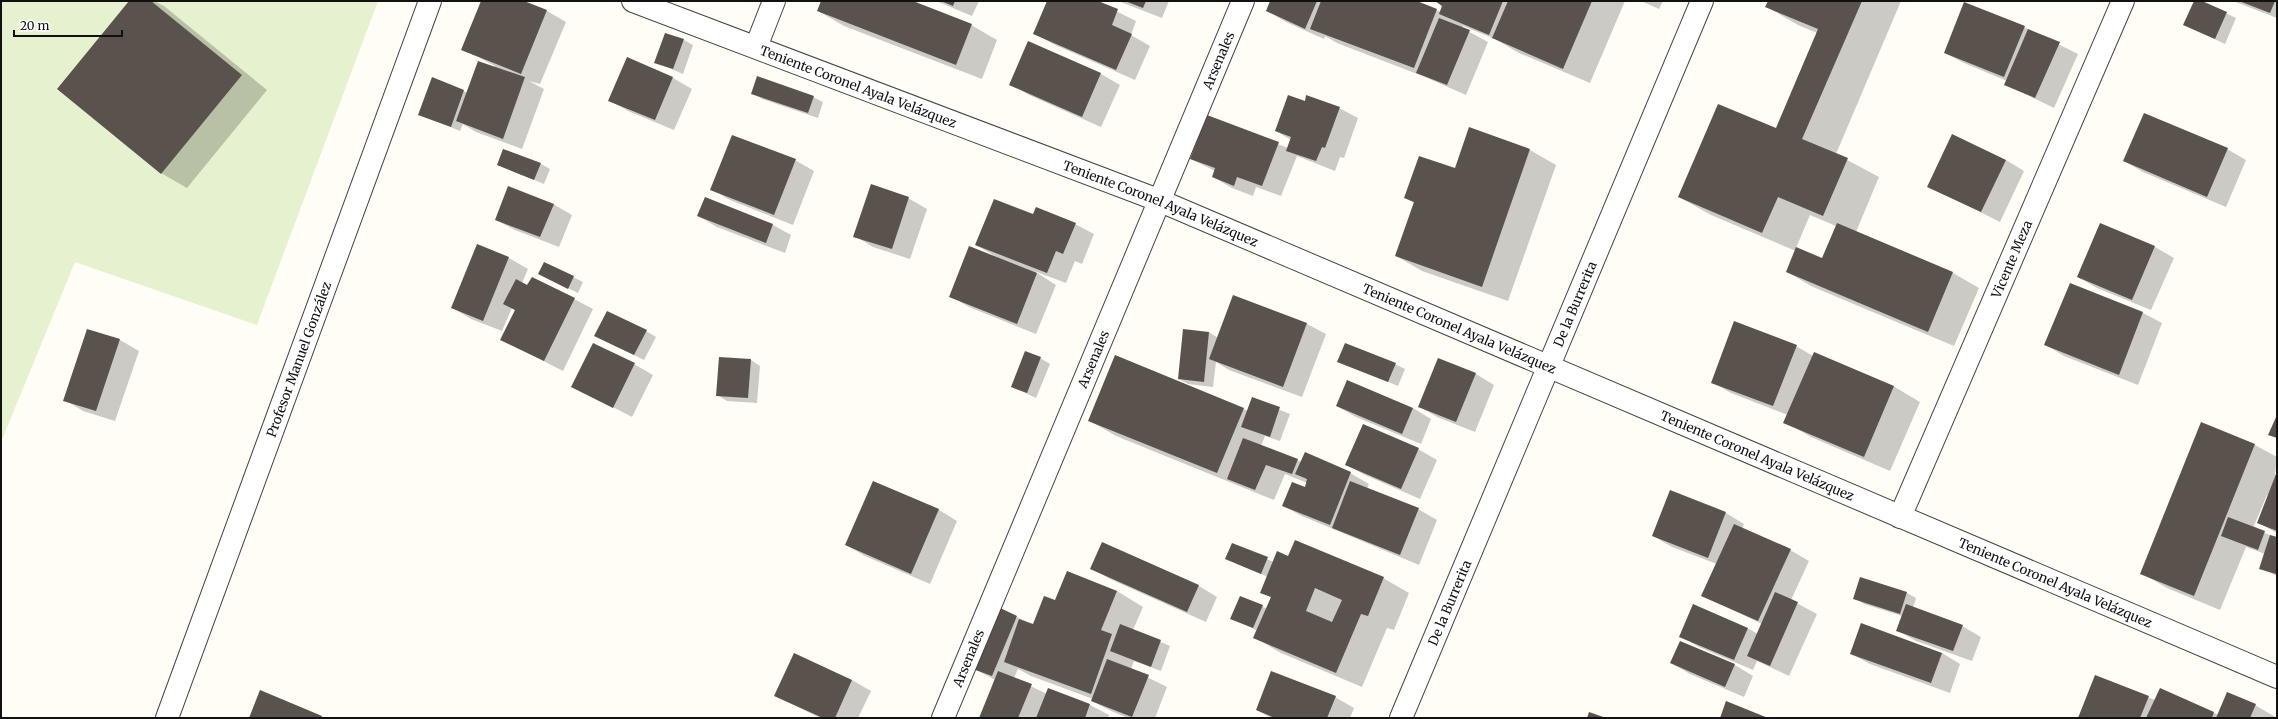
<svg xmlns="http://www.w3.org/2000/svg" width="2278" height="719" viewBox="0 0 2278 719" font-family="Merriweather,serif">
  <rect width="100%" height="100%" fill="#fffdf5"/>
  <path fill="#e6f2cf" d="M1 1H378L257 325 75 262 1 442Z"/>
  <path fill="#0003" fill-rule="evenodd" d="M130 1H154L164 6 267 90 187 188 161 173Z
    M482 1H521L547 11 566 22 540 84 529 81 544 89 522 149 476 132 463 124 460 131 419 114 433 79 468 93 495 66 463 49Z
    M822 1H910L971 25 997 40 982 79 844 26 818 11Z
    M936 1H979L972 16Z
    M1048 1H1096L1136 21 1131 35 1150 46 1135 80 1053 44 1034 33Z
    M1118 1H1169L1162 18Z
    M1271 1H1415L1441 12 1443 6 1436 1H1625L1590 83 1519 53 1495 39 1463 26 1462 28 1488 42 1466 95 1425 77 1337 43 1325 36 1324 39 1286 22 1267 11Z
    M1641 1H1663L1659 9Z
    M1769 1H1901L1836 154 1879 177 1856 232 1953 273 1979 288 1954 346 1813 287 1787 272 1796 251 1711 215 1679 197 1776 129 1817 33 1798 25 1767 7ZM1810 215 1836 226 1823 259 1796 248Z
    M2195 1H2200L2236 18 2225 44 2184 25Z
    M2233 1H2277V18Z
    M2024 27 2078 54 2054 108 2005 84 2007 81 1964 63 1945 53Z
    M684 40 693 45 683 74 655 62Z
    M1029 42 1101 74 1120 85 1101 127 1029 95 1011 84Z
    M627 58 673 78 692 89 674 130 628 111 609 100Z
    M752 93 813 97 823 102 818 118 762 99Z
    M1305 102 1339 108 1358 118 1344 158 1340 157 1335 171 1297 156 1281 196 1256 187 1253 196 1232 188 1213 177 1215 171 1191 159 1207 117 1288 148 1291 140 1276 131Z
    M2227 149 2246 160 2226 207 2143 172 2124 161Z
    M1530 150 1556 165 1508 301 1422 271 1396 256 1414 203 1406 198 1456 169Z
    M795 160 814 171 793 225 730 200 711 189Z
    M2006 160 2024 171 2000 222 1928 186Z
    M541 164 550 169 544 184 498 165Z
    M908 198 927 209 910 259 873 247 855 236Z
    M553 204 572 215 559 247 515 230 496 220Z
    M1033 215 1075 224 1094 234 1082 264 1075 261 1066 283 1034 271 1056 285 1036 334 969 307 950 296 998 258 976 245Z
    M698 216 773 225 791 235 785 253 717 227Z
    M2101 225 2155 247 2174 258 2151 310 2097 288 2078 277Z
    M478 246 509 258 528 269 522 283 574 299 593 309 563 371 502 340 516 311 512 308 502 331 471 319 453 308Z
    M573 277 583 282 578 293 549 279Z
    M2070 284 2143 313 2162 323 2138 385 2064 356 2046 345Z
    M1234 296 1307 324 1326 334 1302 397 1229 370 1216 362 1213 387 1188 384 1179 379 1209 332 1218 338Z
    M88 330 120 340 139 351 115 421 83 411 65 400Z
    M646 331 656 337 644 360 605 341Z
    M1796 346 1813 356 1893 386 1920 402 1890 471 1811 437 1785 422 1788 415 1731 393 1712 382Z
    M1116 356 1248 411 1252 399 1290 414 1280 441 1265 436 1261 446 1302 462 1350 473 1369 484 1367 489 1418 509 1437 520 1419 565 1302 516 1283 506 1305 488 1307 483 1285 474 1274 500 1116 436 1090 421Z
    M1040 358 1050 364 1036 398 1012 387Z
    M1438 359 1476 374 1494 385 1475 432 1437 417 1419 406Z
    M751 360 760 366 757 403 727 401 717 395Z
    M1338 361 1395 364 1405 369 1398 386Z
    M634 364 653 375 632 417 572 386Z
    M1337 406 1413 408 1431 419 1421 444 1356 417Z
    M2202 424 2255 445 2277 457 2275 475 2277 476V533L2258 523 2269 496 2267 495 2253 528 2277 538V576L2260 568 2265 554 2246 547 2220 610 2167 588 2141 573Z
    M1418 449 1437 460 1420 499 1365 475 1347 465Z
    M874 482 939 510 957 521 930 584 865 556 846 545Z
    M1726 513 1744 524 1742 529 1790 550 1809 561 1791 600 1817 614 1789 676 1757 661 1753 670 1699 647 1680 636 1747 628 1758 634 1762 624 1703 596 1717 564 1672 547 1653 536Z
    M1103 543 1199 586 1217 597 1206 622 1110 579 1091 568Z
    M1232 544 1274 562 1289 557 1383 578 1409 593 1394 630 1387 628 1362 687 1281 653 1255 638 1258 631 1232 618 1262 606 1267 609 1272 598 1261 592 1268 577 1226 559Z
    M1068 572 1117 591 1143 607 1133 630 1170 646 1161 671 1134 661 1131 669 1167 687 1155 718H1128L1111 711 1092 701 1093 699 1031 676 1018 669 1014 678 1047 694 1049 689 1090 705 1109 715 1108 718H980L995 680 971 667 1017 617 1033 625 1056 602Z
    M1907 593 1916 598 1913 608 1962 626 1981 637 1972 661 1916 641 1897 630 1902 616 1864 604 1855 598Z
    M1680 642 1735 665 1753 676 1744 697 1690 674 1671 663Z
    M1942 653 1960 664 1950 693 1870 664 1851 654Z
    M794 655 852 680 871 691 858 718H820L776 696Z
    M2095 676 2155 700 2160 689 2219 715 2255 705 2277 718H2079Z
    M1335 697 1354 708 1350 718H1271L1257 710Z"/>
  <path fill="#5a524d" fill-rule="evenodd" d="M129 1H151L242 75 161 174 57 89Z
    M481 1H524L547 10 521 74 461 50Z
    M821 1H913L972 24 956 65 817 11Z
    M941 1H955L953 6Z
    M1047 1H1098L1118 9 1112 25 1132 34 1116 70 1033 34Z
    M1125 1H1146L1143 8Z
    M1270 1H1317L1305 29 1266 11Z
    M1321 1H1417L1437 9 1414 68 1310 29Z
    M1435 1H1503L1489 35 1439 14 1442 6Z
    M1508 1H1592L1563 69 1492 38Z
    M1768 1H1862L1802 139 1848 158 1823 216 1778 197 1762 233 1678 197 1718 104 1776 128 1818 29 1765 7Z
    M2194 1H2202L2227 12 2215 39 2183 25Z
    M2239 1H2275L2270 13Z
    M1964 2 2025 26 2004 77 1944 53Z
    M1439 18 1470 30 1447 85 1416 73Z
    M2028 29 2060 42 2035 98 2004 85Z
    M665 33 684 39 673 69 654 63Z
    M1028 41 1101 73 1082 117 1009 85Z
    M627 57 673 77 655 120 608 101Z
    M478 61 525 77 503 139 456 121Z
    M757 76 814 96 808 113 751 94Z
    M432 77 464 90 451 127 418 115Z
    M1288 95 1305 101 1306 95 1340 107 1325 148 1322 147 1316 161 1286 151 1291 137 1275 131Z
    M2144 113 2228 148 2207 197 2123 161Z
    M1207 115 1279 142 1262 186 1237 177 1234 186 1212 177 1215 168 1190 159Z
    M1469 127 1530 149 1482 287 1395 256 1414 202 1404 198 1419 156 1455 168Z
    M1952 134 2006 160 1981 212 1927 187Z
    M732 135 796 159 774 215 710 190Z
    M503 149 541 163 534 180 497 165Z
    M871 184 909 197 892 249 853 237Z
    M508 186 554 204 540 237 495 220Z
    M705 197 773 224 766 243 697 216Z
    M994 199 1033 214 1036 207 1076 223 1063 254 1056 251 1047 273 975 245Z
    M1837 223 1953 272 1928 332 1786 272 1796 247 1822 258Z
    M2100 223 2155 246 2132 300 2077 277Z
    M477 244 509 257 483 321 451 308Z
    M969 246 1037 273 1017 324 949 297Z
    M544 262 574 276 568 289 538 274Z
    M532 277 575 298 544 361 500 340 515 310 503 304 516 279 527 285Z
    M2070 283 2143 312 2119 375 2044 345Z
    M1233 295 1307 323 1283 387 1209 359Z
    M607 311 647 330 634 355 594 336Z
    M1734 321 1797 345 1773 406 1711 383Z
    M87 329 120 339 96 411 63 401Z
    M1183 329 1209 332 1204 382 1178 379Z
    M593 343 635 363 613 408 571 387Z
    M1345 343 1396 363 1388 382 1337 362Z
    M1025 351 1041 357 1027 393 1011 387Z
    M1814 352 1894 386 1864 457 1783 423Z
    M1115 355 1244 408 1217 473 1088 421Z
    M719 357 751 359 748 398 716 396Z
    M1438 358 1476 373 1456 422 1418 407Z
    M1347 380 1413 408 1402 434 1336 406Z
    M1252 397 1280 407 1270 437 1241 427Z
    M2277 415V438L2268 435Z
    M2201 422 2255 444 2194 596 2140 574Z
    M1363 424 1419 448 1401 489 1345 465Z
    M1243 438 1298 459 1292 474 1266 465 1255 490 1227 479Z
    M1305 452 1351 472 1330 525 1282 506 1292 482 1305 487 1307 479 1295 474Z
    M2276 474 2277 475V531L2257 523Z
    M873 481 939 509 911 574 845 545Z
    M1350 481 1419 508 1400 555 1332 528Z
    M1670 490 1726 512 1708 558 1652 536Z
    M2228 517 2265 531 2258 550 2221 536Z
    M1734 524 1791 549 1758 621 1701 596Z
    M2270 535 2277 537 2276 574 2259 569Z
    M1295 540 1384 577 1368 616 1361 614 1336 673 1253 638 1271 597 1260 593 1277 551 1288 556ZM1315 588 1342 600 1332 622 1306 611Z
    M1102 542 1199 585 1187 612 1090 569Z
    M1232 543 1268 557 1261 574 1225 559Z
    M1067 571 1117 591 1101 630 1112 634 1091 694 1004 662 1019 619 1033 624 1044 596 1055 600Z
    M1860 577 1907 592 1900 614 1853 599Z
    M1775 592 1798 602 1770 666 1747 656Z
    M1240 596 1263 605 1253 628 1230 619Z
    M1693 604 1748 628 1734 660 1679 637Z
    M1906 604 1963 625 1953 651 1896 631Z
    M996 606 1017 616 992 676 970 668Z
    M1861 623 1942 653 1931 683 1850 654Z
    M1120 624 1161 640 1151 667 1110 651Z
    M1680 641 1735 664 1725 687 1670 663Z
    M794 653 852 680 835 718H823L774 696Z
    M1107 659 1149 675 1132 717 1091 701Z
    M998 671 1032 684 1018 718H979Z
    M1271 671 1336 696 1327 718H1275L1256 710Z
    M2095 675 2149 696 2140 718H2078Z
    M1048 688 1090 704 1085 718H1036Z
    M2160 688 2214 712 2212 718H2146Z
    M260 690 322 716 321 718H249Z
    M2227 692 2256 704 2250 718H2216Z
    M1726 701 1768 718H1720Z
    M1589 712 1606 718H1587Z"/>
  <g fill="none" stroke-linecap="round" stroke-linejoin="round">
    <defs>
      <g id="minor">
        <path id="s1" d="M633 1 1158 200 2277 677"/>
        <path d="M756 47 774 1"/>
        <path id="s2" d="M1900 517 2123 1"/>
        <path id="s3" d="M167 718 430 1"/>
        <path id="s4" d="M943 718 1243 1"/>
        <path id="s5" d="M1401 718 1702 1"/>
      </g>
    </defs>
    <use href="#minor" stroke="#444" stroke-width="24"/>
    <use href="#minor" stroke="#fff" stroke-width="22"/>
  </g>
  <g text-anchor="middle" stroke-width="4" stroke-linejoin="round" paint-order="stroke">
    <g font-size="13" fill="#111" stroke="#fff">
      <text dy="5" stroke="none"><textPath href="#s4" startOffset="713">Arsenales</textPath></text>
      <text dy="5" stroke="none"><textPath href="#s1" startOffset="241">Teniente Coronel Ayala Velázquez</textPath></text>
      <text dy="5" stroke="none"><textPath href="#s1" startOffset="565">Teniente Coronel Ayala Velázquez</textPath></text>
      <text dy="5" stroke="none"><textPath href="#s2" startOffset="281">Vicente Meza</textPath></text>
      <text dy="5" stroke="none"><textPath href="#s5" startOffset="449">De la Burrerita</textPath></text>
      <text dy="5" stroke="none"><textPath href="#s1" startOffset="889">Teniente Coronel Ayala Velázquez</textPath></text>
      <text dy="5" stroke="none"><textPath href="#s4" startOffset="389">Arsenales</textPath></text>
      <text dy="5" stroke="none"><textPath href="#s3" startOffset="382">Profesor Manuel González</textPath></text>
      <text dy="5" stroke="none"><textPath href="#s1" startOffset="1213">Teniente Coronel Ayala Velázquez</textPath></text>
      <text dy="5" stroke="none"><textPath href="#s1" startOffset="1537">Teniente Coronel Ayala Velázquez</textPath></text>
      <text dy="5" stroke="none"><textPath href="#s5" startOffset="125">De la Burrerita</textPath></text>
      <text dy="5" stroke="none"><textPath href="#s4" startOffset="65">Arsenales</textPath></text>
    </g>
  </g>
  <rect width="2278" height="719" fill="none" stroke="#111111" stroke-width="4"/>
  <path d="M14 30v6h108v-6" fill="none" stroke="#111111" stroke-width="2"/>
  <text x="20" y="30" font-size="12" fill="#111111" stroke="#ffffff" stroke-width="3" paint-order="stroke">20 m</text>
</svg>
